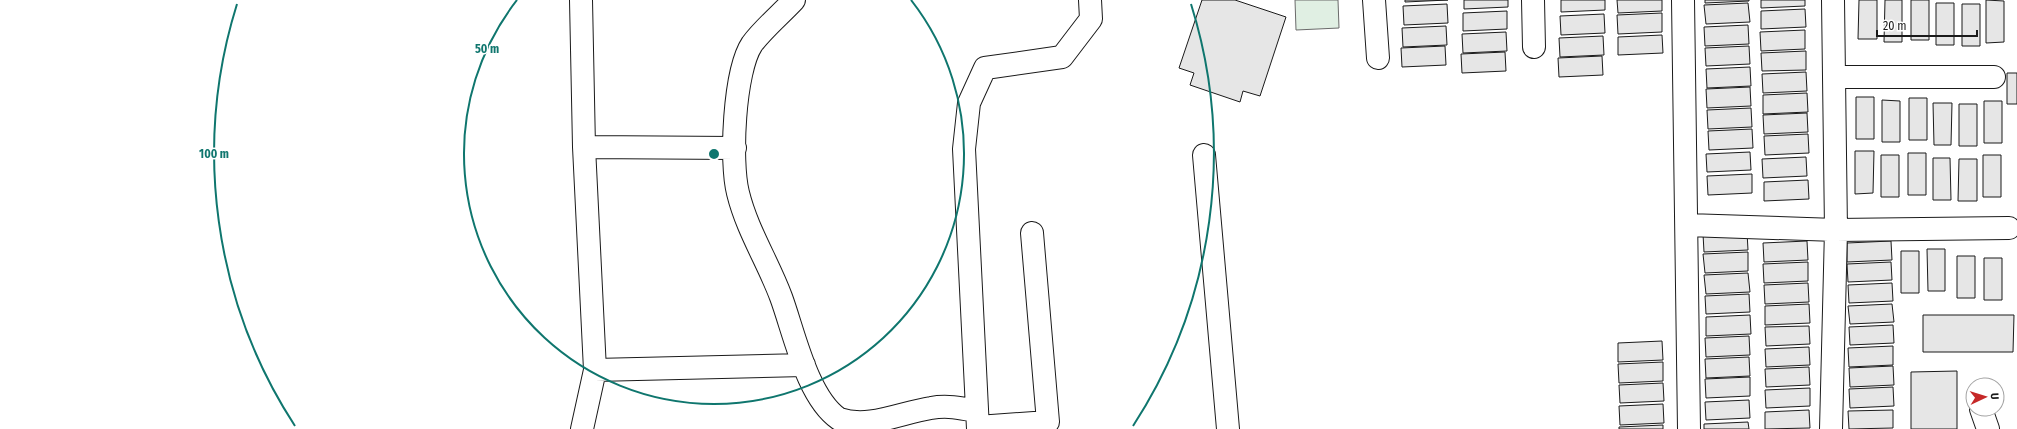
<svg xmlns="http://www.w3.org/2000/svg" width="2017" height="429" viewBox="0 0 2017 429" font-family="'Fira Sans Condensed',sans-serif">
  <rect width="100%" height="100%" fill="#fff"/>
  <path fill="#e0efe3" stroke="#6a6a6a" d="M1295 0H1338L1339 28 1296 30Z"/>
  <path fill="#e6e6e6" stroke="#1a1a1a" d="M1202 0H1235L1286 17 1260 96 1243 91 1240 102 1190 85 1194 73 1179 68Z
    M1405 0H1448L1405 2Z
    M1464 0H1508V7L1464 9Z
    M1561 0H1605V10L1561 12Z
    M1617 0H1662V11L1618 13Z
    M1705 0H1749V1L1705 3Z
    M1761 0H1805V6L1761 8Z
    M1859 0H1877V39H1858Z
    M1885 0H1902V42H1884Z
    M1911 0H1929V40H1911Z
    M1986 0 2004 1V42L1986 43Z
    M1748 3 1750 22 1706 24 1704 5Z
    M1936 3H1954V45H1936Z
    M1447 4 1448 23 1404 25 1403 6Z
    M1962 4H1980V46H1962Z
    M1805 9 1806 27 1761 29V11Z
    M1507 11V29L1463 31V13Z
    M1662 13V32L1618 34 1617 15Z
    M1604 14 1605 33 1561 35 1560 16Z
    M1748 25 1749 44 1705 46 1704 27Z
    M1446 26 1447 45 1403 47 1402 28Z
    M1805 30V49L1761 51 1760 32Z
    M1506 32 1507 51 1463 53 1462 34Z
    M1662 35 1663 53 1618 55V37Z
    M1603 36 1604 55 1560 57 1559 38Z
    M1445 46 1446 65 1402 67 1401 48Z
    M1749 46 1750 64 1706 66 1705 48Z
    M1806 51V70L1762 71 1761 53Z
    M1505 52 1506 71 1462 73 1461 54Z
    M1602 56 1603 75 1559 77 1558 58Z
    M1750 67 1751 86 1707 88 1706 69Z
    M1806 72 1807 91 1763 93 1762 74Z
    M2007 73H2017V104H2007Z
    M1750 87 1751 106 1707 108 1706 89Z
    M1807 93 1808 112 1763 114V95Z
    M1856 97H1874V139H1856Z
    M1909 98H1927V140H1909Z
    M1882 100 1900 101V142H1882Z
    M1984 101H2002V143H1984Z
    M1933 103H1952L1951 145H1934Z
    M1959 104H1977V146H1959Z
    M1751 108 1752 127 1708 129 1707 110Z
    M1807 113 1808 132 1764 134 1763 115Z
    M1752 129 1753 148 1709 150 1708 131Z
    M1808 134 1809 153 1765 155 1764 136Z
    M1855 151H1874L1873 193 1855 194Z
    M1750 152 1751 170 1707 172 1706 154Z
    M1908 153H1926V195H1908Z
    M1881 155H1899V197H1881Z
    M1983 155H2001V197H1983Z
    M1806 157 1807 176 1763 178 1762 159Z
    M1933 158H1950L1951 200H1933Z
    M1959 159H1977V201H1958Z
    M1752 174V193L1708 195 1707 176Z
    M1808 180 1809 199 1764 201V182Z
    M1747 232 1748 250 1704 252 1703 234Z
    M1807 241 1808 260 1764 262 1763 243Z
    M1891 241 1892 260 1847 262V243Z
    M1927 249H1945V291H1928Z
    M1901 251H1919V293H1901Z
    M1748 252V271L1705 273 1703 254Z
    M1957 256H1975V298H1957Z
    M1984 258H2002V300H1984Z
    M1808 262V281L1764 283 1763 264Z
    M1891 262 1892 280 1848 282 1847 264Z
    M1748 273 1750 292 1706 294 1704 275Z
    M1808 283 1809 302 1765 304 1764 285Z
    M1892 283 1893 301 1849 303 1848 285Z
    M1749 294 1750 312 1706 314 1705 296Z
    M1809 304 1810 323 1765 325V306Z
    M1892 304 1894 322 1850 324 1848 306Z
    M1750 315 1751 334 1706 336V317Z
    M1923 315H2014L2013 352H1923Z
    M1893 325 1894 343 1850 345 1849 327Z
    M1809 326 1810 344 1766 346 1765 327Z
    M1749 336 1750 355 1706 357 1705 338Z
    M1662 341 1663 360 1618 362V343Z
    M1893 346V365L1849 367 1848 348Z
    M1809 347 1810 365 1766 367 1765 349Z
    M1749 357 1750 376 1706 378 1705 359Z
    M1663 362V381L1619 383 1618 364Z
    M1893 366 1894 385 1850 387 1849 368Z
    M1809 367 1810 385 1766 387 1765 369Z
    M1957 371V429H1911V372Z
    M1750 377V396L1706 398 1705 379Z
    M1663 383 1664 401 1620 403 1619 385Z
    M1893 387 1894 406 1850 408 1849 389Z
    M1810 388V406L1766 408 1765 390Z
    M1749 400 1750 418 1706 420 1705 402Z
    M1663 404 1664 423 1620 425 1619 406Z
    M1809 410 1810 428 1765 429V412Z
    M1893 410V428L1849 429 1848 411Z
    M1748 422 1749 429H1704V424Z
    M1663 425V429H1619V427Z"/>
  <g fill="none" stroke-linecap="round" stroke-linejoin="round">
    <defs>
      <path id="street" d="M581 0 584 147 595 370 804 365
        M794 0C781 14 763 29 752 44 734 71 730 162 738 193 747 230 768 262 781 297 794 332 807 397 839 419 869 429 900 413 931 408 947 405 961 408 976 411
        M1374 0 1378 58
        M1533 0 1534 47
        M1683 0 1689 429
        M1835 77H1994
        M584 147 735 148
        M1204 155 1228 429
        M1687 225 1836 230 2009 228
        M1981 409 1988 429
        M978 427 1048 422 1032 233
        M582 429 595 370
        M978 429 964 149 969 103 985 68 1062 57 1091 19 1090 0
        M1831 429 1836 230 1833 0"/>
    </defs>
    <use href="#street" stroke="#1a1a1a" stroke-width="24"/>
    <use href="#street" stroke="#fff" stroke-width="22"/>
  </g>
  <g fill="none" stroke="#0f766e" stroke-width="2">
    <path d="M911 0A250 250 0 1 1 517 0"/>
    <path d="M295 426A500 500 0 0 1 237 4M1191 4A500 500 0 0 1 1133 426"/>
  </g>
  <circle cx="714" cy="154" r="6" fill="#0f766e" stroke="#fff" stroke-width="2"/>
  <g font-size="12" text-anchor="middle" font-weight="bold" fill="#0f766e" stroke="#fff" stroke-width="3" stroke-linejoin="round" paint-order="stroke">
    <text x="487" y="53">50 m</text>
    <text x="214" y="158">100 m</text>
  </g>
  <g transform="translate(1985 397) rotate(86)"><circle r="19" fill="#ffffff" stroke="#a3a3a3"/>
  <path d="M0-3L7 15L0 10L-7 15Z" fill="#c62828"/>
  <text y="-6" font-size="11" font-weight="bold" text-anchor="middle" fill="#1a1a1a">U</text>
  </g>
  <path d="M1877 30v6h100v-6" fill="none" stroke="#1a1a1a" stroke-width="2"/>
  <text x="1883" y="30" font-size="12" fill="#1a1a1a" stroke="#ffffff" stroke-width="3" paint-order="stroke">20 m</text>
</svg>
